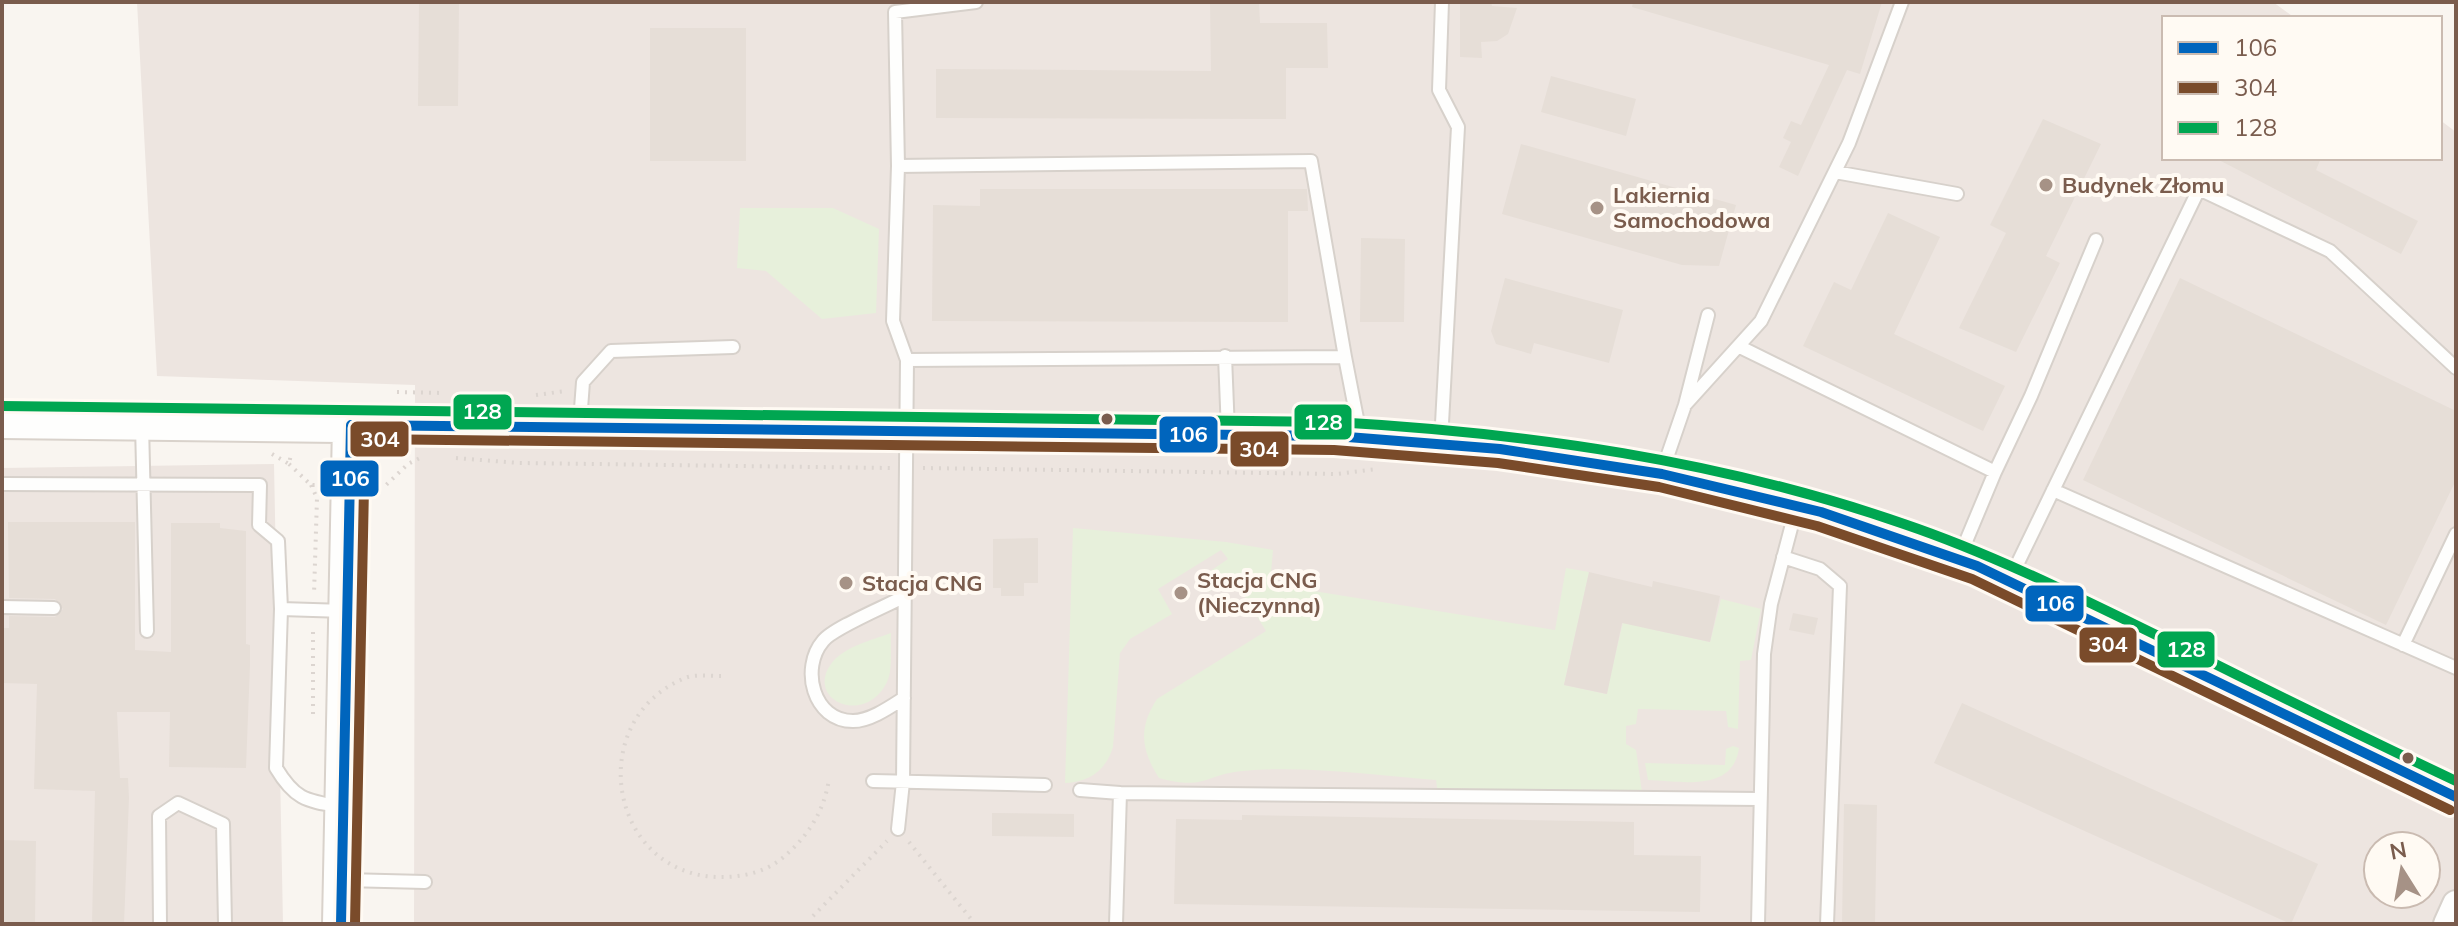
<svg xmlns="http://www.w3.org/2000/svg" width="2458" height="926" viewBox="0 0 2458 926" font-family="Mulish,sans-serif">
  <rect width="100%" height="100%" fill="#f9f5f0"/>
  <path fill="#ede5e0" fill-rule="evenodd" d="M137 2H2273L2295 18H2164V158H2440V120L2456 132V924H414L415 385 157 376ZM2378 846H2426V894H2378Z
    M274 464 283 924H2V468Z"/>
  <path fill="#e7f0db" d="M740 208H833L879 229 876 313 822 319 766 271 737 268Z
    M1073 528 1226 542 1273 550 1270 584 1555 630 1566 568 1589 572 1564 685 1606 694 1624 618 1646 628 1710 642 1721 599 1761 609 1751 660 1740 661 1738 729 1728 727 1726 711 1638 709 1636 724 1626 726V744L1636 750 1642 792 1437 788 1436 780C1374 775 1306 765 1243 771 1205 774 1206 791 1159 778 1141 750 1138 728 1157 699L1266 631 1233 578 1208 592 1200 578 1228 559 1221 550 1158 589 1172 614 1130 639 1120 653 1113 747C1106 770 1090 782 1065 783Z
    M891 633C890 647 893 670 887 682 865 727 805 700 831 664 843 647 872 640 891 633Z
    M1733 746 1739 748C1733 793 1680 781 1648 780L1645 763 1725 765 1726 749Z"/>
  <path fill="#e6ded7" d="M419 2H459L458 106H418Z
    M1210 2H1259L1260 23H1327L1328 68H1286V119L936 118V69L1211 71Z
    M1460 2H1491L1492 6 1517 8 1508 34 1497 41 1481 42 1482 58 1460 57Z
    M1633 2H1882L1860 74 1847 70 1798 176 1779 167 1791 142 1783 138 1791 121 1801 125 1829 65 1632 7Z
    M650 28H746V161H650Z
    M1551 76 1636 99 1626 136 1541 112Z
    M2043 119 2101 144 2046 256 2060 263 2016 352 1959 328 2006 233 1990 225Z
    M1521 144 1736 205 1719 266 1682 265 1502 214Z
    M2215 158H2321L2316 170 2418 221 2401 254Z
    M980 189H1307L1308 211H1288V322L932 321 933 205 980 206Z
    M1888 213 1940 237 1894 334 2005 386 1983 431 1803 346 1834 282 1851 290Z
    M1361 238 1405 239 1404 322H1360Z
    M1505 278 1623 310 1609 363 1534 343 1531 354 1496 344 1491 331Z
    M2180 278 2456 411V480L2386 625 2083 480Z
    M8 522H135V650L171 652V523H220V528L246 531V644L250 645V665L246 768 169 767 170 712H117L120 778H128L129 798 124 924H92L95 791 34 789 37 684 2 683V628H9V616L55 617 63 609 55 599 9 598Z
    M1038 538V583H1024V596H1001V588H993V539Z
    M1589 572 1652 587 1653 581 1720 596 1710 642 1622 623 1607 694 1564 685Z
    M1793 613 1818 618 1814 635 1789 630Z
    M1962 703 2318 864 2291 924 1934 763Z
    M1844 804 1877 805 1875 924H1842Z
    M992 813 1074 814V837L992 836Z
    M1242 815 1634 822V855L1701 856 1700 912 1174 904 1176 819 1242 820Z
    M2 840 36 841 35 924H2Z"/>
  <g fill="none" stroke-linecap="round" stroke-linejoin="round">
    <defs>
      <path id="lane" d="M898 166 1311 161 1345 357
        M1835 172 1957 194
        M1740 347 1995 472 1959 558
        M1225 356 1228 432
        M907 360 1345 357 1360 434
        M1685 405 1761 321 1849 143 1902 2
        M580 422 583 382 611 351 733 347
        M142 425 147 631
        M1441 442 1458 127 1439 90 1442 2
        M1663 469 1685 405 1708 315
        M1995 472 2031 396 2096 240
        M2 484 260 485 259 525 278 541 281 609 276 768C294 798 305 801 338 806
        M2053 490 2456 668
        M1783 557 1820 569 1840 586 1827 924
        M2011 577 2199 189 2330 251 2456 368
        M2 607 54 608
        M281 609 345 611
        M2403 645 2456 534
        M904 698C890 707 870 721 853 721 813 721 800 668 823 641 833 628 887 606 905 596
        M873 781 1045 785
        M1080 790 1120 793
        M898 829 903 782 907 360 893 321 898 166 895 12 976 2
        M345 880 425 882
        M160 924 159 816 178 803 223 824 225 924
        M1116 924 1120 793 1759 799
        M1758 924 1764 654 1771 604 1796 509"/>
      <path id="street" d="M2447 924 2456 904"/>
      <path id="secondary" d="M2 420 1335 436C1557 446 1770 483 1977 566 2035 589 2090 619 2146 646 2249 697 2353 747 2456 797
        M341 924 351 425"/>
    </defs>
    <use href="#lane" stroke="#d7d1cb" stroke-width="16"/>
    <use href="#street" stroke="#d7d1cb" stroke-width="30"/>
    <use href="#secondary" stroke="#d9d2cb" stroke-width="40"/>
    <path stroke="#dcd5d0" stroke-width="4" stroke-dasharray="2 6" stroke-linecap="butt" d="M397 392 443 393
      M536 395 566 391
      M272 454 289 464 291 454
      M456 458 519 463 890 468
      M289 464 311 485H323
      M923 468 1336 474 1377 469
      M311 485 317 498 314 594
      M379 486H385L408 464 424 456
      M721 676C710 676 695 674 685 678 581 721 610 879 723 877 743 877 764 872 780 860 806 839 824 813 829 779
      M313 714V626
      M909 842 975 924
      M813 924V916L887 841"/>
    <use href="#lane" stroke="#fefefd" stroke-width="12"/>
    <use href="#street" stroke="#fefefd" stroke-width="26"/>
    <use href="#secondary" stroke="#fefefd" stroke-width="36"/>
    <defs>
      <path id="bus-1" d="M341 924 351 425 1335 436 1500 449 1662 474 1821 512 1977 566 2456 797"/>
      <path id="bus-2" d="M355 924 365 439 1334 450 1498 463 1659 487 1817 526 1972 579 2450 810"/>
      <path id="bus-3" d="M2 406 1335 422C1528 433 1720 460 1904 524 2001 557 2092 604 2185 649 2275 694 2365 738 2456 781"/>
    </defs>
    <use href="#bus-1" stroke="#fffaf3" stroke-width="16"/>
    <use href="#bus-2" stroke="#fffaf3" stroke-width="16"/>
    <use href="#bus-3" stroke="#fffaf3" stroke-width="16"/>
    <use href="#bus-1" stroke="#0065bd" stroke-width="10"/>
    <use href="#bus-2" stroke="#7a4b2a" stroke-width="10"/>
    <use href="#bus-3" stroke="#00a651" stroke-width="10"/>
  </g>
  <g fill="#a69286" stroke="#fffaf3" stroke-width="3">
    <circle cx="2046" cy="185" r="8"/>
    <circle cx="1597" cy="208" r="8"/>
    <circle cx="846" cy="583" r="8"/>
    <circle cx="1181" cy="593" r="8"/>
  </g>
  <g fill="#7a5c4d" stroke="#fffaf3" stroke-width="3">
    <circle cx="1107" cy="419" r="7"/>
    <circle cx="2408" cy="758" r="7"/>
  </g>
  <g text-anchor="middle" stroke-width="8" stroke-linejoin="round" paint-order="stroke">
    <g font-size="22" font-weight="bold" fill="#7a5c4d" stroke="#fffaf3" text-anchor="start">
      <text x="2062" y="193">Budynek Złomu</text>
      <text x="1613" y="203">Lakiernia<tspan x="1613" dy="25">Samochodowa</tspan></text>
      <text x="1197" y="588">Stacja CNG<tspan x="1197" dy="25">(Nieczynna)</tspan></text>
      <text x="862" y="591">Stacja CNG</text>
    </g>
  </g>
  <g stroke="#fffaf3" stroke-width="3">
    <rect x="452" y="393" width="61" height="38" rx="8" fill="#00a651"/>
    <rect x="1293" y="403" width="60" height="38" rx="8" fill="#00a651"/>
    <rect x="1158" y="415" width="61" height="39" rx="8" fill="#0065bd"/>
    <rect x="349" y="420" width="61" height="38" rx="8" fill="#7a4b2a"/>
    <rect x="1229" y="430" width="61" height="38" rx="8" fill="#7a4b2a"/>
    <rect x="319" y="459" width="61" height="39" rx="8" fill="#0065bd"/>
    <rect x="2024" y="584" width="61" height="39" rx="8" fill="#0065bd"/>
    <rect x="2078" y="626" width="60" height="38" rx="8" fill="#7a4b2a"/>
    <rect x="2156" y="630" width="60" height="39" rx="8" fill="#00a651"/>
  </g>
  <g font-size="22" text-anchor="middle" font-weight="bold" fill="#fff">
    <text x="482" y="419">128</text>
    <text x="1323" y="430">128</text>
    <text x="1188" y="442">106</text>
    <text x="380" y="447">304</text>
    <text x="1259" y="457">304</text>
    <text x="350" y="486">106</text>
    <text x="2055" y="611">106</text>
    <text x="2108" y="652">304</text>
    <text x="2186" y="657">128</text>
  </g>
  <rect width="2458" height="926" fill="none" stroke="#7a5c4d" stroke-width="8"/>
  <rect x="2162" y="16" width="280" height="144" fill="#fffaf3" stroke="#cabbb1" stroke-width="2"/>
  <rect x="2178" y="42" width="40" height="12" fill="#0065bd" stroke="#cabbb1" stroke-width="2"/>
  <text x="2234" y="56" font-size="24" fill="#7a5c4d">106</text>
  <rect x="2178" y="82" width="40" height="12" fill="#7a4b2a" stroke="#cabbb1" stroke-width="2"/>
  <text x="2234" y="96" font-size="24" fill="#7a5c4d">304</text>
  <rect x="2178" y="122" width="40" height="12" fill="#00a651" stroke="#cabbb1" stroke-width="2"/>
  <text x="2234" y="136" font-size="24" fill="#7a5c4d">128</text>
  <g transform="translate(2402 870) rotate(349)"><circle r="38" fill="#fffaf3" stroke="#cabbb1" stroke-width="2"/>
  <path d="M0-6L14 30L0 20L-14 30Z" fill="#a69286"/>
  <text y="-12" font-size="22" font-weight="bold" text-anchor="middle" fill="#7a5c4d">N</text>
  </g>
</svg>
